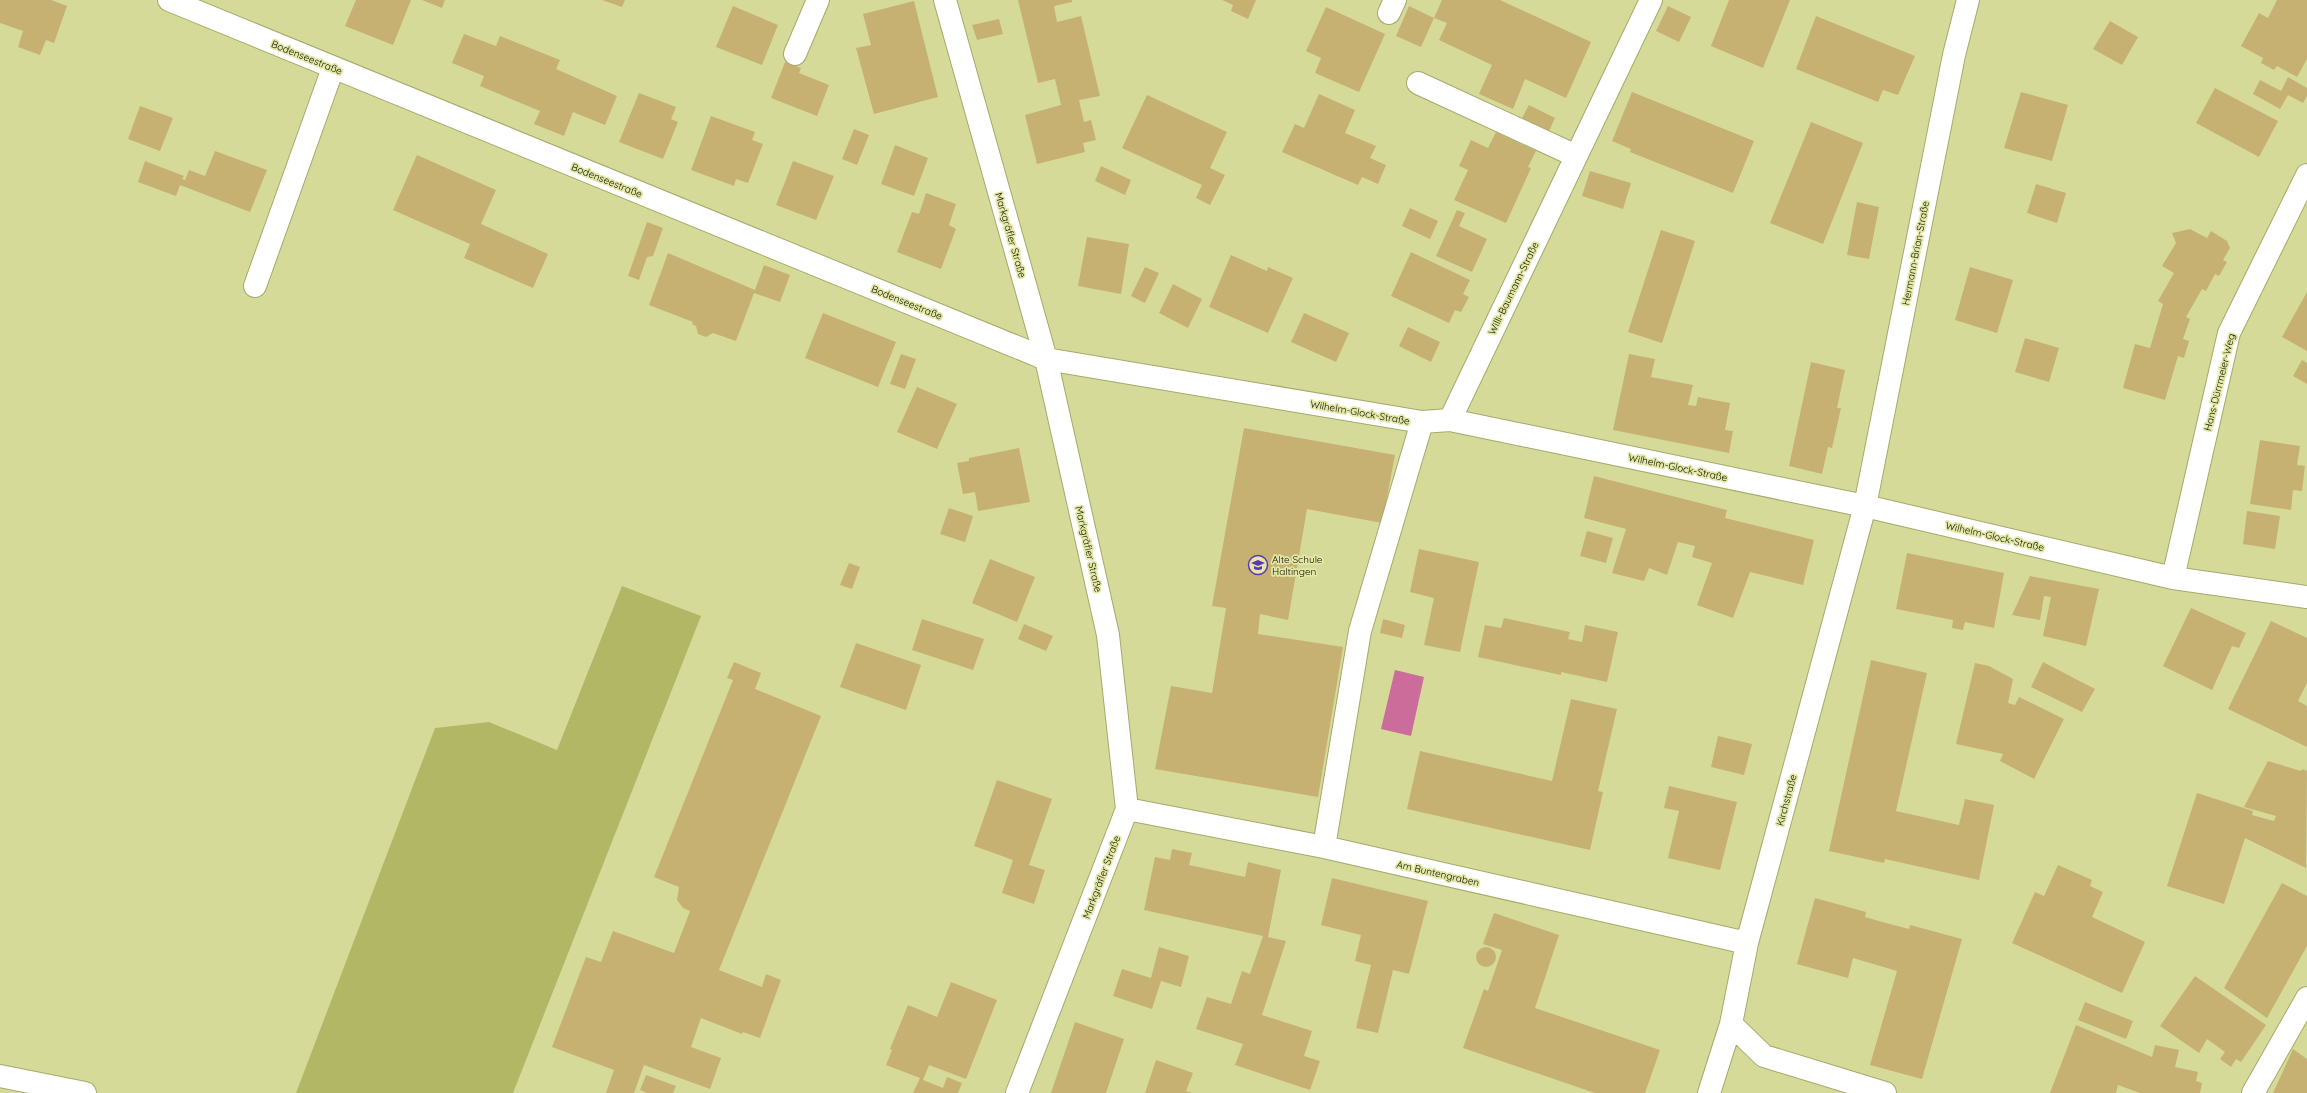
<svg xmlns="http://www.w3.org/2000/svg" width="2307" height="1093" viewBox="0 0 2307 1093" font-family="Quicksand,sans-serif">
  <rect width="100%" height="100%" fill="#d6da99"/>
  <path fill="#b2b765" d="M622 586 701 616 513 1093H296L435 728 489 722 557 750Z"/>
  <path fill="#cc6c9a" d="M1395 670 1424 677 1411 736 1381 729Z"/>
  <path fill="#c6b173" d="M0 0H51L67 6 54 43 46 40 40 55 18 47 23 31 0 23Z
    M356 0H411L393 45 345 26Z
    M422 0H445L442 8Z
    M602 0H625L622 7Z
    M1018 0H1072V2L1054 6 1057 22 1081 16 1100 96 1079 100 1084 122 1091 120 1096 140 1083 143 1085 152 1037 164 1025 115 1061 105 1055 79 1038 83Z
    M1222 0H1256L1248 19 1231 11 1233 5Z
    M1442 0H1500L1591 42 1566 98 1525 79 1513 109 1479 94 1492 65 1439 40 1447 23 1434 18 1421 47 1396 36 1409 6 1434 18Z
    M1729 0H1790L1763 68 1711 46Z
    M2277 0H2307V59L2297 77 2277 66 2274 70 2261 63 2263 58 2241 46 2259 13 2268 18Z
    M914 1 938 97 874 114 856 48 871 45 863 14Z
    M733 6 778 25 762 65 716 47Z
    M1668 6 1691 17 1679 42 1656 31Z
    M1326 7 1385 34 1359 92 1315 73 1321 58 1306 51Z
    M1816 16 1915 56 1898 95 1883 90 1878 102 1796 69Z
    M999 19 1003 34 977 40 972 25Z
    M2110 21 2138 37 2122 65 2093 49Z
    M464 34 496 46 500 36 560 60 556 69 617 96 605 125 573 112 564 136 534 124 540 111 480 86 484 76 452 63Z
    M785 62 801 68 799 73 829 85 817 116 771 98Z
    M2288 77 2307 88V96L2303 103 2288 95 2280 109 2253 94 2260 80 2281 91Z
    M2215 88 2278 121 2259 157 2196 123Z
    M1632 92 1754 141 1733 193 1630 152 1631 149 1612 141Z
    M2021 92 2068 105 2052 161 2004 148Z
    M639 93 676 107 671 119 678 122 663 159 619 142Z
    M1319 94 1355 110 1345 133 1376 146 1370 158 1386 165 1378 184 1362 177 1358 185 1282 152 1295 124 1304 128Z
    M1147 95 1227 132 1210 168 1225 175 1210 205 1196 198 1202 185 1122 148Z
    M1529 105 1555 118 1549 131 1522 118Z
    M140 106 173 118 160 151 128 139Z
    M711 116 755 132 752 140 763 144 748 183 736 179 734 186 691 170Z
    M1811 122 1863 143 1823 244 1770 223Z
    M854 129 869 135 857 165 842 159Z
    M1496 132 1536 151 1528 167 1531 168 1506 223 1454 200 1468 170 1459 166 1471 140 1488 148Z
    M895 145 928 158 914 196 881 184Z
    M215 151 267 170 250 212 180 185 176 196 138 182 145 161 184 176 182 179 185 180 189 170 205 176Z
    M417 155 496 190 481 224 548 254 533 288 464 258 470 244 393 210Z
    M793 161 834 176 816 220 776 205Z
    M1101 166 1131 180 1125 195 1095 181Z
    M1590 171 1631 183 1623 209 1582 196Z
    M2036 184 2066 193 2057 223 2027 213Z
    M926 193 956 204 949 225 956 229 941 269 897 252 912 212 919 214Z
    M1857 202 1879 207 1869 259 1847 255Z
    M1410 208 1438 221 1430 239 1402 226Z
    M1457 210 1465 213 1459 226 1487 239 1472 272 1436 256Z
    M647 222 663 228 653 256 647 257 639 280 628 276Z
    M2190 229 2207 238 2211 231 2227 241 2230 248 2223 260 2227 262 2219 276 2215 274 2206 291 2202 289 2186 317 2190 319 2183 339 2189 341 2184 358 2178 356 2165 400 2123 388 2135 344 2150 348 2163 304 2158 301 2174 273 2162 266 2176 243 2172 233Z
    M1661 230 1695 241 1662 343 1628 332Z
    M1087 237 1129 244 1121 294 1078 286Z
    M1411 252 1470 280 1463 294 1469 297 1461 312 1455 310 1449 323 1391 296Z
    M668 253 755 290 764 265 790 275 780 302 754 293 736 341 713 333 706 337 698 334 696 326 692 324 693 322 649 305Z
    M1231 255 1267 271 1268 267 1293 278 1268 333 1209 307Z
    M1145 267 1159 273 1145 303 1131 296Z
    M1970 267 2013 280 1997 333 1955 320Z
    M1173 284 1202 299 1188 328 1159 313Z
    M2307 292V351L2282 337Z
    M823 313 896 342 878 387 805 358Z
    M1304 313 1349 333 1336 362 1291 342Z
    M1408 327 1440 342 1431 362 1399 346Z
    M2025 338 2059 348 2049 382 2015 372Z
    M901 354 916 359 905 389 890 384Z
    M1629 354 1655 359 1651 377 1693 385 1688 405 1696 406 1698 397 1730 403 1725 430 1733 431 1729 453 1613 430Z
    M2302 360 2307 363V384L2293 376Z
    M1811 362 1845 370 1837 408H1841L1832 448 1828 447 1822 474 1789 466Z
    M917 387 957 404 937 449 897 432Z
    M1244 428 1395 455 1382 523 1307 509 1288 620 1260 614 1258 634 1343 647 1318 797 1155 769 1171 686 1212 693 1226 608 1212 606Z
    M2260 440 2300 446 2297 465 2305 466 2302 491 2293 490 2291 510 2250 504Z
    M1019 448 1030 502 978 511 975 492 963 494 957 463 969 461V458Z
    M1594 476 1727 510 1725 518 1814 540 1803 585 1750 572 1733 618 1697 605 1712 563 1692 557 1695 546 1678 542 1667 575 1649 568 1644 581 1612 573 1626 529 1584 518Z
    M949 508 973 516 965 542 940 534Z
    M2247 511 2280 516 2275 549 2243 544Z
    M1587 531 1613 538 1606 563 1580 556Z
    M1419 549 1479 562 1460 652 1424 645 1434 598 1410 592Z
    M1907 553 2004 573 1994 628 1965 622 1963 630 1952 628 1953 620 1896 609Z
    M990 559 1035 577 1017 622 972 603Z
    M849 563 860 567 852 589 840 585Z
    M2030 576 2099 589 2086 646 2043 636 2051 597 2044 596 2040 620 2012 615Z
    M2191 608 2246 633 2239 648 2232 646 2212 690 2163 666Z
    M1504 618 1570 632 1568 639 1582 642 1585 625 1618 632 1607 682 1561 672V675L1478 657 1485 625 1501 628Z
    M922 619 984 639 973 670 912 650Z
    M1383 619 1405 625 1402 638 1380 633Z
    M2271 621 2307 638V683L2298 701 2307 706V747L2228 709Z
    M1024 624 1053 636 1046 651 1018 639Z
    M856 643 921 665 906 710 840 687Z
    M1871 660 1927 673 1896 811 1959 825 1965 799 1994 805 1979 880 1885 859 1884 863 1829 851Z
    M734 662 761 673 755 689 821 716 719 970 762 987 766 974 781 980 760 1038 743 1032 742 1034 701 1018 691 1047 721 1058 710 1089 644 1065 634 1093H606L614 1070 552 1047 586 957 601 962 613 931 674 953 690 911 683 908 677 900 679 887 654 877 733 680 727 678Z
    M2043 662 2095 689 2082 712 2031 687Z
    M1975 663 1989 666 2013 679 2008 703 2015 705 2019 697 2064 719 2034 779 2000 761 2003 754 1956 744Z
    M1571 699 1617 709 1598 791 1603 792 1590 850 1407 809 1420 751 1552 781Z
    M1718 736 1752 744 1744 775 1711 767Z
    M2268 761 2301 771 2302 769 2307 771 2306 868 2245 838 2224 904 2167 886 2197 793 2253 811 2252 815 2274 821 2276 816 2244 807Z
    M997 780 1052 799 1029 865 1045 870 1034 904 1002 893 1013 860 974 846Z
    M1669 786 1737 802 1720 870 1668 858 1679 811 1664 808Z
    M1172 849 1192 853 1189 865 1245 877 1248 862 1281 870 1268 937 1286 941 1262 1015 1312 1031 1304 1056 1320 1061 1310 1090 1235 1065 1243 1044 1196 1029 1207 997 1231 1004 1242 971 1250 974 1263 936 1144 910 1155 857 1170 860Z
    M2058 865 2092 880 2090 886 2103 892 2092 917 2145 942 2122 993 2012 943 2035 892 2044 896Z
    M1332 878 1428 901 1409 974 1393 970 1378 1033 1356 1028 1371 965 1355 961 1361 935 1321 925Z
    M2282 883 2307 896V946L2267 1018 2224 988Z
    M1815 898 1866 912 1865 917 1886 923 1909 929 1910 925 1962 939 1922 1079 1870 1065 1897 971 1853 958 1848 978 1797 964Z
    M1494 913 1559 935 1535 1008 1660 1050 1645 1093H1595L1463 1048 1484 989 1488 991 1502 950 1483 944Z
    M1476 957a10 10 0 1 1 20 0a10 10 0 1 1-20 0Z
    M1159 947 1189 956 1181 987 1161 981 1152 1009 1113 996 1122 969 1151 978Z
    M2195 976 2266 1025 2241 1062 2236 1059 2231 1067 2220 1059 2225 1052 2207 1039 2199 1053 2160 1026Z
    M951 982 997 1000 966 1079 929 1065 923 1080 943 1088 947 1077 962 1083 958 1093H913L920 1078 886 1065 892 1050 890 1049 908 1005 937 1017Z
    M2085 1002 2133 1021 2126 1039 2078 1020Z
    M1075 1022 1124 1039 1106 1093H1051Z
    M2076 1025 2152 1057 2155 1045 2179 1050 2175 1067 2198 1072 2196 1081 2202 1083 2200 1093H2140L2118 1085 2116 1093H2050Z
    M2293 1049 2307 1059V1093H2273Z
    M1156 1060 1193 1073 1186 1091 1192 1093H1145Z
    M646 1075 676 1086 673 1093H647L640 1090Z"/>
  <g fill="none" stroke-linecap="round" stroke-linejoin="round">
    <defs>
      <path id="minor" d="M169 0 1046 359 1422 422 1450 420 1865 506 2173 578 2307 597
        M945 0 1046 359 1108 635 1127 809 1017 1093
        M1389 13 1395 0
        M795 54 818 0
        M1418 83 1576 156
        M255 286 333 68
        M1450 420 1651 0
        M2173 578 2229 333 2307 175
        M1127 809 1324 847 1747 943
        M1324 847 1360 631 1422 422
        M1731 1024 1764 1056 1885 1093
        M0 1076 85 1093
        M1709 1093 1731 1024 1747 943 1865 506 1954 55 1968 0
        M2253 1093 2307 998"/>
    </defs>
    <use href="#minor" stroke="#a6a96a" stroke-width="24"/>
    <use href="#minor" stroke="#fff" stroke-width="22"/>
  </g>
  <defs>
    <symbol id="school-ring" viewBox="-11 -11 22 22"><circle r="9.5" fill="#e3e8a6" stroke="#5c38b0" stroke-width="1.5"/><path d="M0-5L7-2L0 1L-7-2ZM-4 1L0 2.5L4 1V4Q0 6-4 4Z" fill="#5c38b0"/></symbol>
  </defs>
  <g fill-rule="evenodd">
    <use href="#school-ring" x="1247" y="554" width="22" height="22"/>
  </g>
  <g text-anchor="middle" stroke-width="3.5" stroke-linejoin="round" paint-order="stroke">
    <g font-size="10" fill="#0f1000" stroke="#e3e8a6">
      <text transform="translate(307 57) rotate(22)" y="4">Bodenseestraße</text>
      <text transform="translate(607 180) rotate(22)" y="4">Bodenseestraße</text>
      <text transform="translate(1011 235) rotate(74)" y="4">Markgräfler Straße</text>
      <text transform="translate(1915 253) rotate(-79)" y="4">Hermann-Brian-Straße</text>
      <text transform="translate(1513 288) rotate(-64)" y="4">Willi-Baumann-Straße</text>
      <text transform="translate(907 302) rotate(22)" y="4">Bodenseestraße</text>
      <text transform="translate(2219 382) rotate(-76)" y="4">Hans-Dürrmeier-Weg</text>
      <text transform="translate(1360 412) rotate(10)" y="4">Wilhelm-Glock-Straße</text>
      <text transform="translate(1678 467) rotate(12)" y="4">Wilhelm-Glock-Straße</text>
      <text transform="translate(1995 536) rotate(13)" y="4">Wilhelm-Glock-Straße</text>
      <text transform="translate(1089 549) rotate(77)" y="4">Markgräfler Straße</text>
      <text transform="translate(1786 800) rotate(-75)" y="4">Kirchstraße</text>
      <text transform="translate(1438 873) rotate(13)" y="4">Am Buntengraben</text>
      <text transform="translate(1101 877) rotate(-69)" y="4">Markgräfler Straße</text>
    </g>
    <g font-size="10" fill="#0f1000" stroke="#e3e8a6" text-anchor="start">
      <text x="1272" y="563">Alte Schule<tspan x="1272" dy="12">Haltingen</tspan></text>
    </g>
  </g>
</svg>
